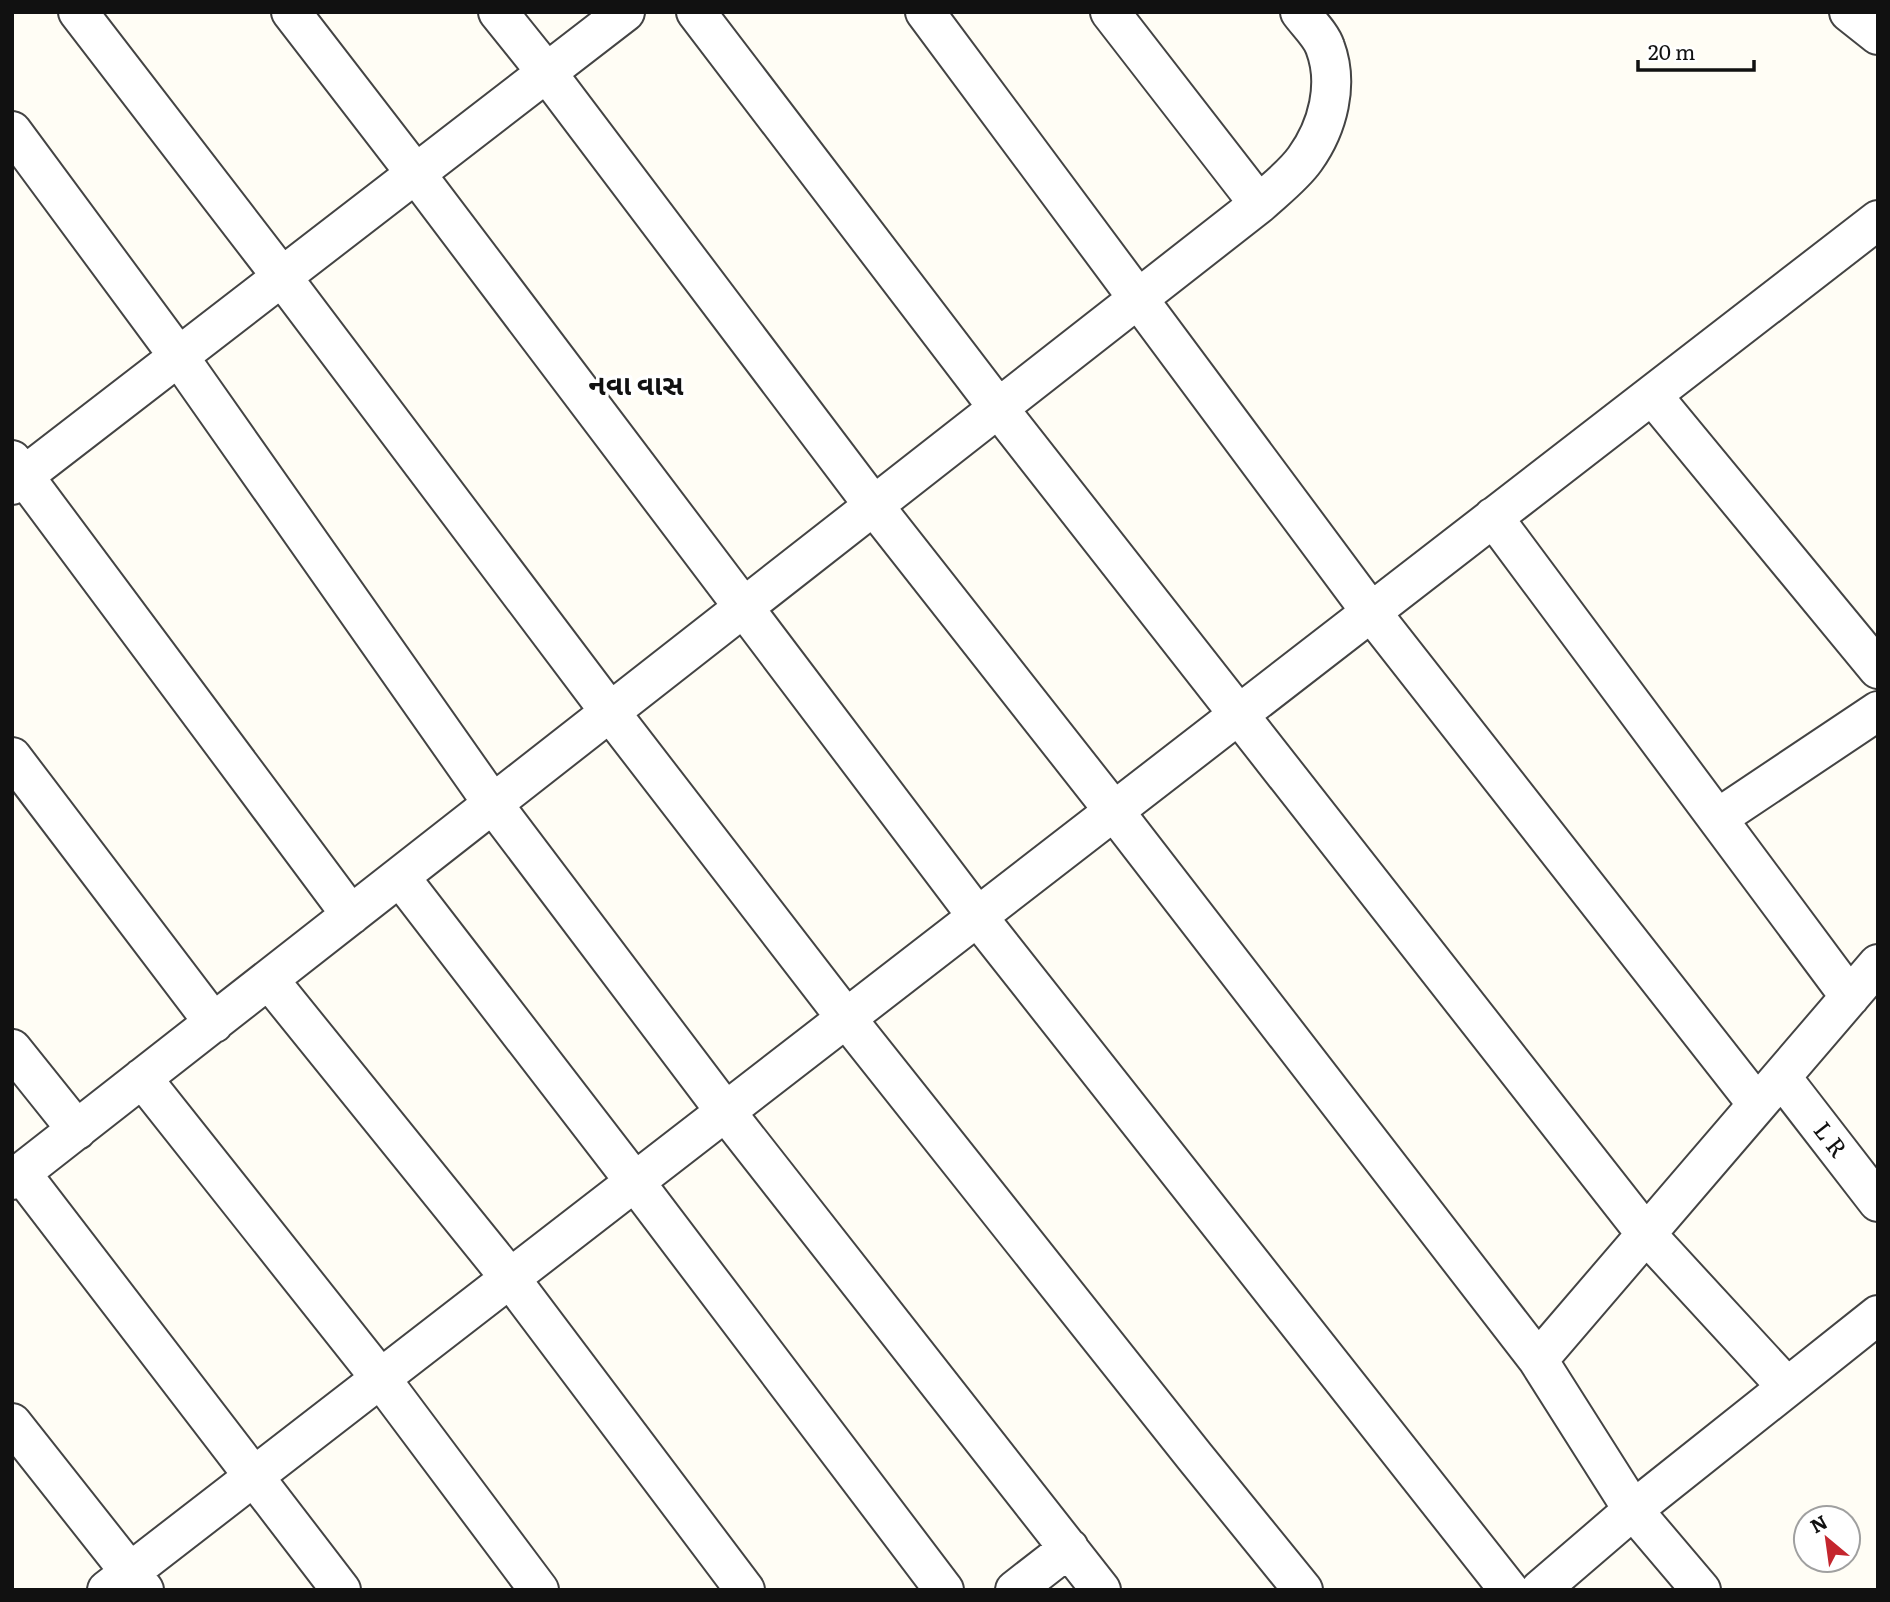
<svg xmlns="http://www.w3.org/2000/svg" width="1890" height="1602" viewBox="0 0 1890 1602" font-family="Literata,'Noto Sans Gujarati',serif">
  <rect width="100%" height="100%" fill="#fffdf5"/>
  <g fill="none" stroke-linecap="round" stroke-linejoin="round">
    <defs>
      <path id="minor" d="M78 12 282 277 610 712 846 1018 1195 1457 1303 1590
        M291 12 416 174 977 916 1509 1590
        M498 12 547 73 874 506 1114 811 1538 1360 1633 1510 1701 1590
        M696 12 999 409 1646 1234 1787 1387
        M925 12 1371 612 1757 1104
        M1110 12 1259 204
        M1849 12 1878 35
        M12 131 179 357 493 804 725 1111 1101 1590
        M1652 395 1878 669
        M12 460 351 915
        M12 485 625 12
        M1493 517 1850 997
        M12 757 214 1023
        M1718 818 1878 711
        M400 877 635 1182 944 1590
        M269 980 510 1278 745 1590
        M12 1049 77 1130
        M142 1078 381 1379 539 1590
        M1782 1078 1878 1202
        M21 1173 341 1590
        M12 1180 1259 204C1274 190 1293 176 1305 159 1328 127 1339 84 1325 47 1321 35 1308 23 1300 12
        M1538 1360 1878 964
        M12 1423 144 1590
        M107 1590 1878 220
        M1015 1590 1069 1548
        M1540 1590 1633 1510 1878 1315"/>
    </defs>
    <use href="#minor" stroke="#444" stroke-width="42"/>
    <use href="#minor" stroke="#fff" stroke-width="38"/>
  </g>
  <g text-anchor="middle" stroke-width="7" stroke-linejoin="round" paint-order="stroke">
    <g font-size="24" fill="#111" stroke="#fff">
      <text transform="translate(1830 1140) rotate(52)" y="8">L R</text>
    </g>
    <g font-size="28" font-weight="bold" fill="#111" stroke="#fff">
      <text x="636" y="395">નવા વાસ</text>
    </g>
  </g>
  <rect width="1890" height="1602" fill="none" stroke="#111111" stroke-width="28"/>
  <g transform="translate(1827 1539) rotate(331)"><circle r="33" fill="#ffffff" stroke="#a0a0a0" stroke-width="2"/>
  <path d="M0-5L12 26L0 18L-12 26Z" fill="#c4262e"/>
  <text y="-10" font-size="19" font-weight="bold" text-anchor="middle" fill="#111111">N</text>
  </g>
  <path d="M1638 60v10h116v-10" fill="none" stroke="#111111" stroke-width="3.5"/>
  <text x="1648" y="60" font-size="21" fill="#111111" stroke="#ffffff" stroke-width="5" paint-order="stroke">20 m</text>
</svg>
